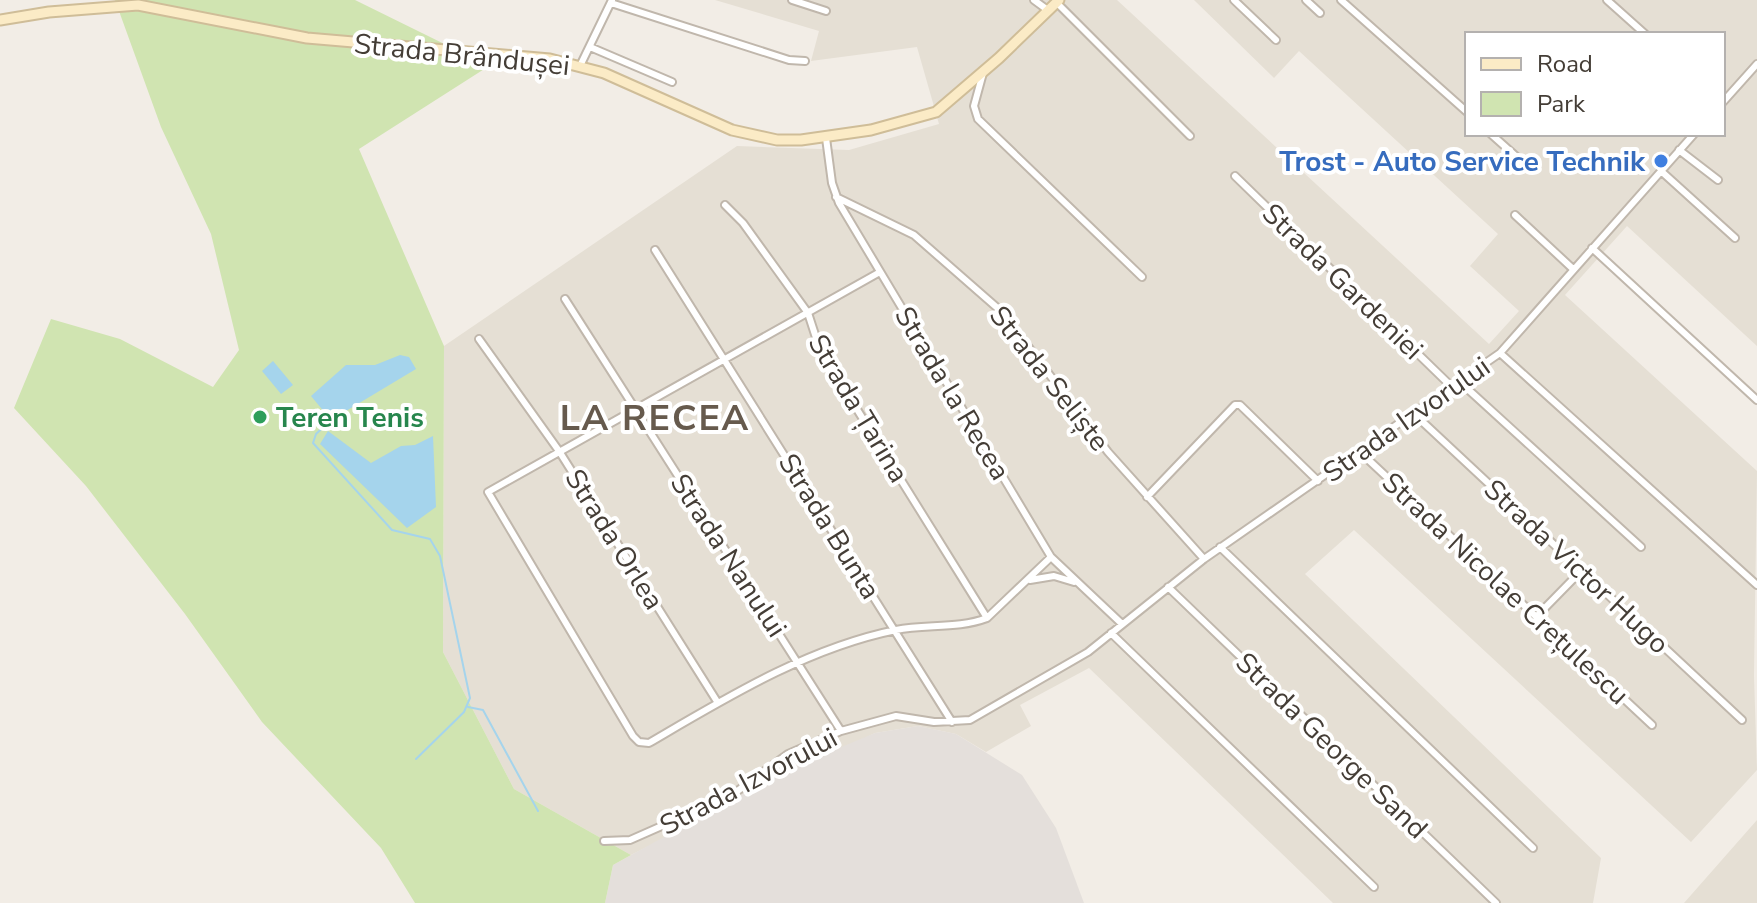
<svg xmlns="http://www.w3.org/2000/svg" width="1757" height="903" viewBox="0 0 1757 903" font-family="'Nunito Sans',sans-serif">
  <rect width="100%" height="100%" fill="#f2ede6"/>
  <path fill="#e5dfd4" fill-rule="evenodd" d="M715 0H1117L1489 344 1519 311 1470 266 1498 234 1299 51 1274 78 1194 0H1757V346L1627 226 1565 295 1757 471 1754 676 1757 770 1691 842 1354 530 1305 574 1601 858 1593 903H1333L1089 668 1020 705 1031 726 986 752 956 734 918 726 875 733 631 855 514 789 443 652 444 346 737 146 849 150 939 124 917 47 811 61 819 31ZM1467 34H1723V134H1467Z
    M1757 820V903H1684Z"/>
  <path fill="#e4dfdb" d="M918 726 956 734 1022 775 1056 828 1084 903H605L613 865 784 771 875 733Z"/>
  <path fill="#d0e4b1" d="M115 0H355L489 66 359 149 444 346 443 652 514 789 631 855 613 865 605 903H415L381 848 262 722 185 614 86 486 14 408 51 319 120 339 213 387 239 350 211 234 161 127Z"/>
  <path fill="#a5d4ec" d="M400 355 409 357 416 369 331 420 311 396 346 365H375Z
    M273 361 293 385 281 394 262 371Z
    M328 431 371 463 401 446 415 445 433 436 436 507 407 528 320 444Z"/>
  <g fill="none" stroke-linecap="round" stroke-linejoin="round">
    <path stroke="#a5d4ec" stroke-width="2" d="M331 420 316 434 313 443 392 530 430 539 440 556 470 698 464 712 416 759
      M468 707 483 710 538 811"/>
    <defs>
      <path id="minor" d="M792 0 826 11
        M1034 0 1049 11
        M1234 0 1276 40
        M1306 0 1320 13
        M1341 0 1467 112
        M1607 0 1645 34
        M611 3 789 60 805 61
        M1057 3 1190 136
        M590 47 672 82
        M580 66 612 0
        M983 73 974 106 978 119 1142 277
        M1723 102 1757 64
        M1491 134 1528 167
        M826 138 832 183 839 203 1051 557 1122 624
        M1679 150 1718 180
        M1661 171 1735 238
        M1235 176 1451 386
        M836 197 914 235 1002 312 1108 452 1204 559
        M725 205 743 223 808 313 820 350 987 618
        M1515 215 1573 269
        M1592 248 1757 400
        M655 250 952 722
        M880 272 488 492 633 736 639 742 649 743C726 698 807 648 896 630 926 624 958 629 987 618L1051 557
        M565 299 841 731
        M479 339 559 451 718 703
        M1500 353 1757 585
        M1460 382 1641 547
        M1412 412 1742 720
        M1359 451 1652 725
        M1147 497 1235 405H1240L1318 481
        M1220 547 1533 848
        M1030 580 1054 576 1074 582
        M1168 587 1496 903
        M1536 617 1582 570
        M1111 633 1374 887
        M604 841 630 840 732 795 788 754 841 731 896 716 934 722 970 720 1088 652 1204 559 1500 353 1694 134"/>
      <path id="secondary" d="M0 20 49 12 138 5 307 38 550 59 604 73 732 130 777 140H801L871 130 936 112 999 58 1059 0"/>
    </defs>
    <use href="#minor" stroke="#c0b7ac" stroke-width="10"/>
    <use href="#secondary" stroke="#cfbd98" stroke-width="13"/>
    <use href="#minor" stroke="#fff" stroke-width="6"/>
    <use href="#secondary" stroke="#fbebc6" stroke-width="9"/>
  </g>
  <circle fill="#3f7fe0" stroke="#fff" stroke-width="3" cx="1661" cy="161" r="8"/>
  <circle fill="#2e9e5b" stroke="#fff" stroke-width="3" cx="260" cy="417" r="8"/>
  <g text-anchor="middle" stroke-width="8" stroke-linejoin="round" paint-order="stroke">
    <g font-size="28" fill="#443d36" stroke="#fff">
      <text transform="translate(462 54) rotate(6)" y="10">Strada Brândușei</text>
      <text transform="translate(1343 281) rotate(44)" y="10">Strada Gardeniei</text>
      <text transform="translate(1050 378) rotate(52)" y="10">Strada Seliște</text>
      <text transform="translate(953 393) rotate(59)" y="10">Strada la Recea</text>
      <text transform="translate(859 408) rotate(59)" y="10">Strada Țarina</text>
      <text transform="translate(1406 419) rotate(-35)" y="10">Strada Izvorului</text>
      <text transform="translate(830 526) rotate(58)" y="10">Strada Bunta</text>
      <text transform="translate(615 539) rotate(58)" y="10">Strada Orlea</text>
      <text transform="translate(729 555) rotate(57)" y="10">Strada Nanului</text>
      <text transform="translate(1577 566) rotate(43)" y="10">Strada Victor Hugo</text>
      <text transform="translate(1506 588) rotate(43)" y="10">Strada Nicolae Crețulescu</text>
      <text transform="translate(1332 745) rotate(44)" y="10">Strada George Sand</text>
      <text transform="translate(748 781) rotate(-28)" y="10">Strada Izvorului</text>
    </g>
    <g font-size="28" font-weight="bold" fill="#366cbe" stroke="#fff" text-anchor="end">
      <text x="1645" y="171">Trost - Auto Service Technik</text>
    </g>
    <g font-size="28" font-weight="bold" fill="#27864d" stroke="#fff" text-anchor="start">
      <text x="276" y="427">Teren Tenis</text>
    </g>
    <g font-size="36" font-weight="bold" letter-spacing="2" fill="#665a4d" stroke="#fff">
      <text x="655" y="430">LA RECEA</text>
    </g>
  </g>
  <rect x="1465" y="32" width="260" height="104" fill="#ffffff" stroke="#b4b1af" stroke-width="2"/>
  <rect x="1481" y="58" width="40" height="12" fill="#fbebc6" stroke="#b4b1af" stroke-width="2"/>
  <text x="1537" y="72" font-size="24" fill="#443d36">Road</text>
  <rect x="1481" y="92" width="40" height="24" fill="#d0e4b1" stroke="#b4b1af" stroke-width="2"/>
  <text x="1537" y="112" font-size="24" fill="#443d36">Park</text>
</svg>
